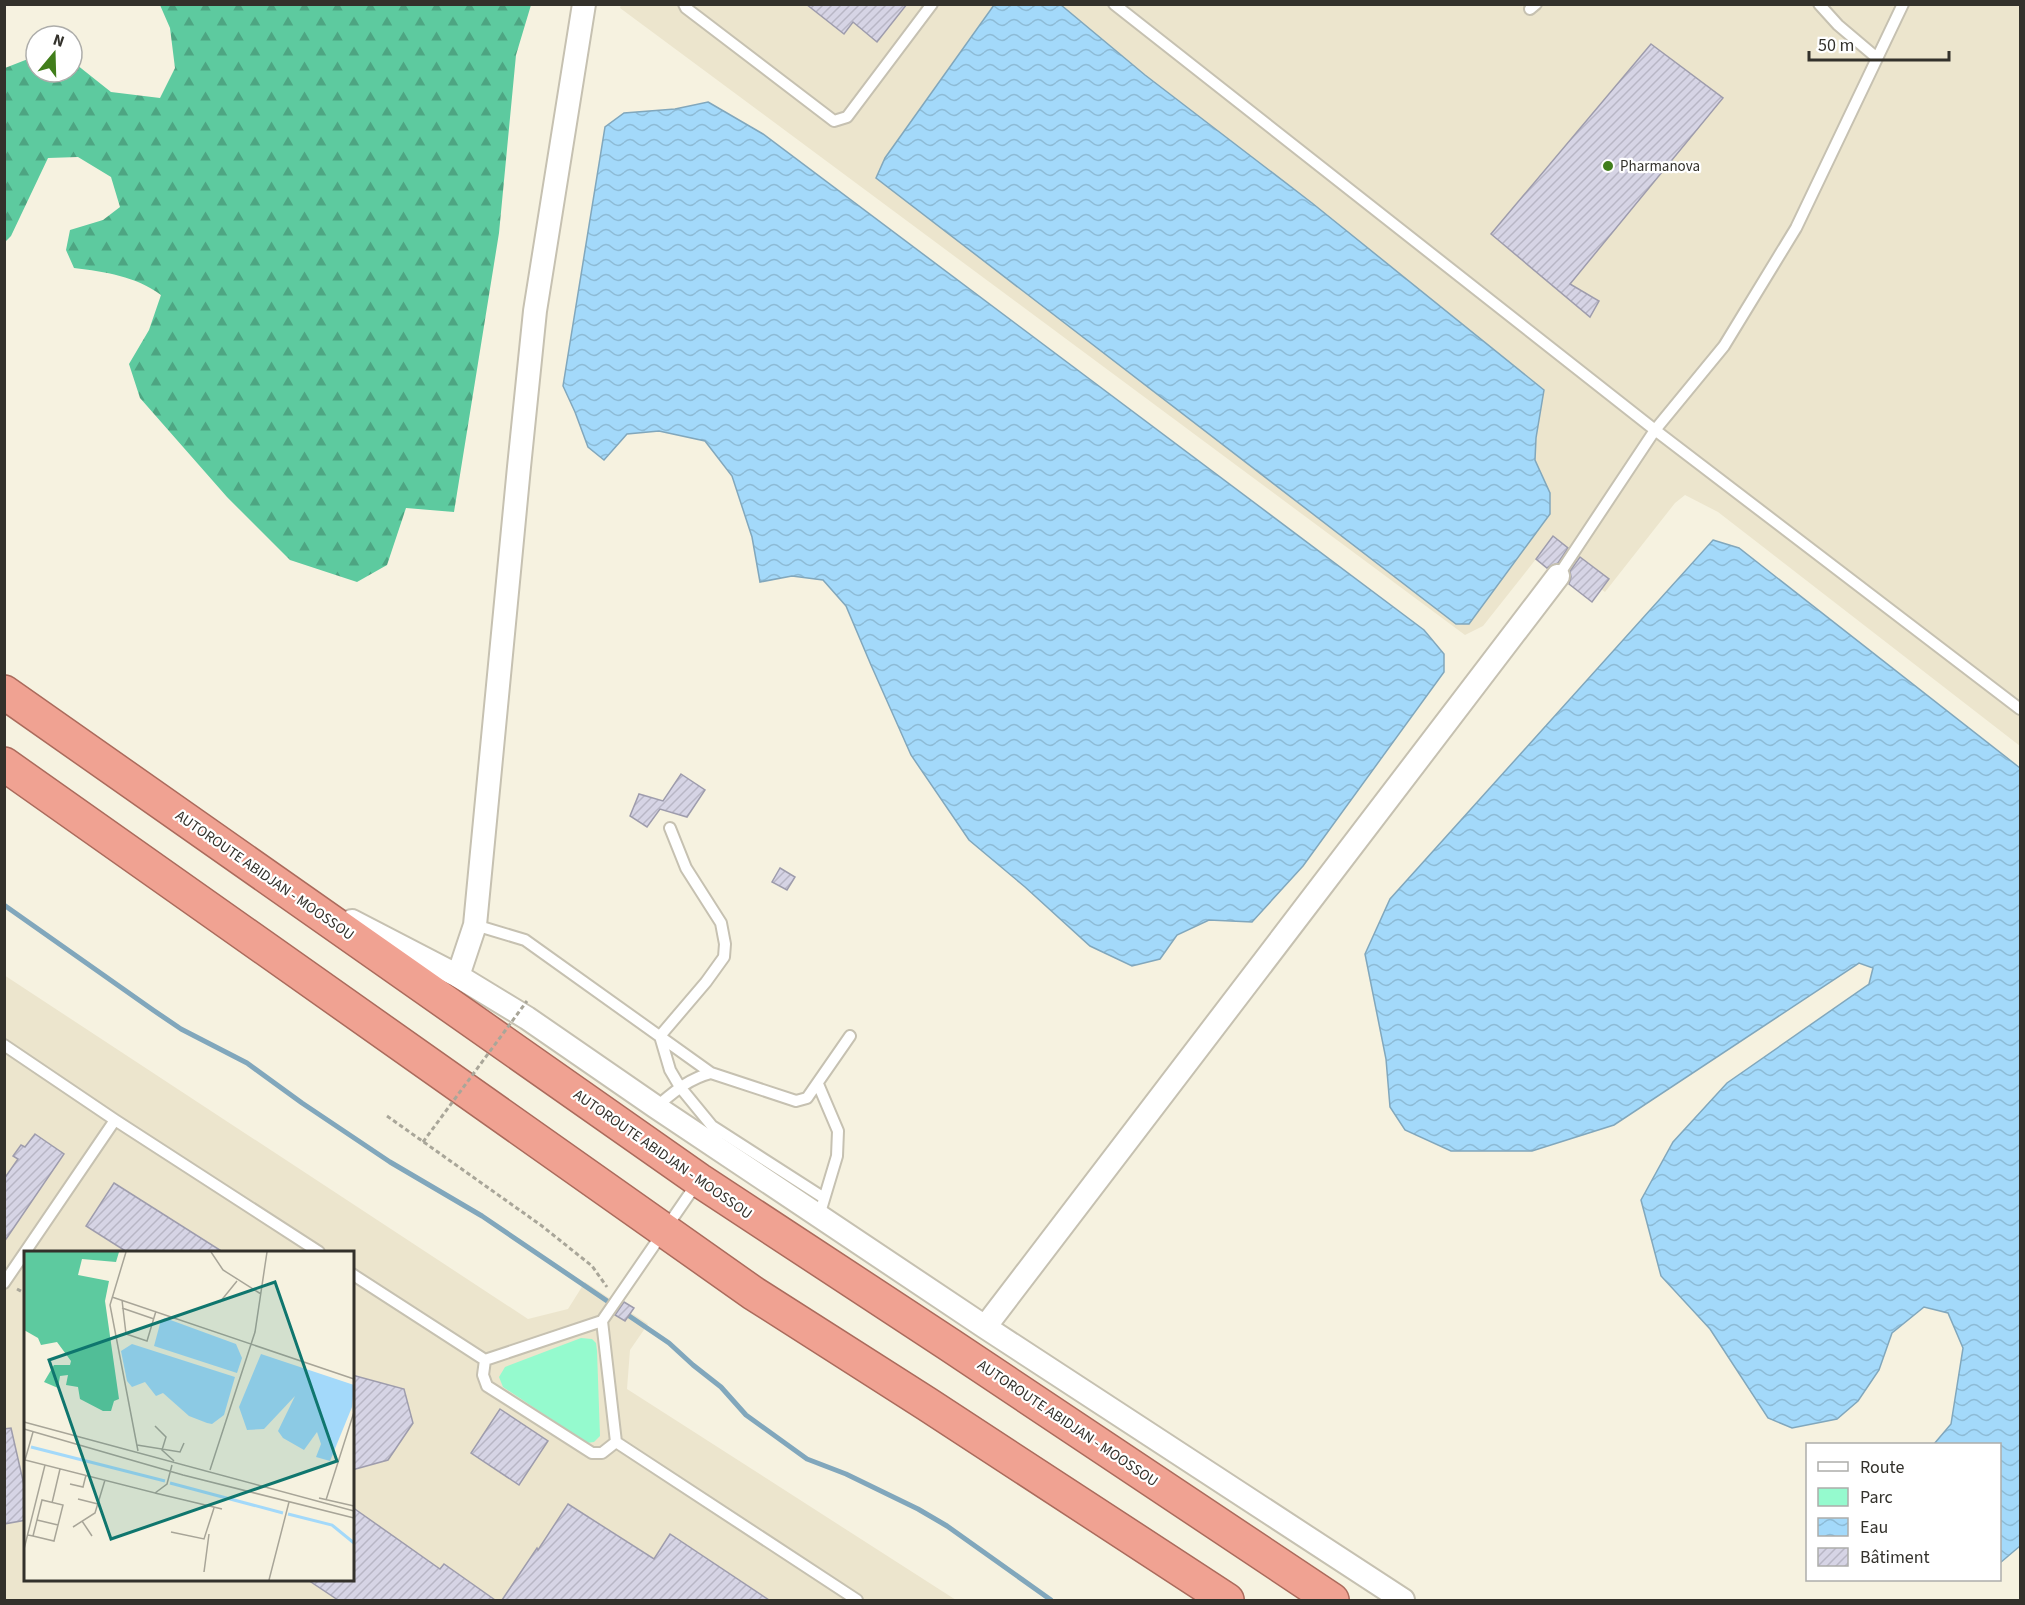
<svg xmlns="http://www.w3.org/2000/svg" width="2025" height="1605" viewBox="0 0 2025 1605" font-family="'Source Sans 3',sans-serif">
  <defs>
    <pattern id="forest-firs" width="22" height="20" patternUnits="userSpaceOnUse" patternTransform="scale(1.5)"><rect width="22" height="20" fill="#5dca9f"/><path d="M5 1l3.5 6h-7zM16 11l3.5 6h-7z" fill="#4da582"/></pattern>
    <pattern id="water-waves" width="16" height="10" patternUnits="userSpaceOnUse" patternTransform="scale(1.5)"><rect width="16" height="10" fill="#a3d9fa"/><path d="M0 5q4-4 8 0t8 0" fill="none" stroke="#8dbbd6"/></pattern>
    <pattern id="building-hatch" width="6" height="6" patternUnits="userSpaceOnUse" patternTransform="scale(1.5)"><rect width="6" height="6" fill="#d6d4e5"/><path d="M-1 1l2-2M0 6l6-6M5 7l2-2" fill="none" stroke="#b8b6c5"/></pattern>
  </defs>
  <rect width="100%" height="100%" fill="#f6f2e0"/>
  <path fill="#ece5cd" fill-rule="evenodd" d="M621 4 2020 5V746L1718 512 1685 495 1675 503 1605 592 1601 589 1592 602 1536 559 1483 626 1465 635 620 8Z
    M4 975 528 1319 568 1309 585 1282 648 1324 630 1350 627 1389 956 1600H5ZM26 1252H352V1580H26Z"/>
  <path fill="#95face" d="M581 1338 592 1339 596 1343 597 1351 600 1436 594 1442 587 1443 503 1387 499 1377 505 1367Z"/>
  <path fill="url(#forest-firs)" d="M160 5H531L516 55 499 233 454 512 406 508 387 565 357 582 290 560 227 497 140 398 129 364 149 330 161 295C135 276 106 272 74 268L66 250 70 230 103 220 120 207 111 177 78 157 48 158 11 236 5 242V68L28 59H36V72H72V61L111 92 160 98 175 68 170 28Z"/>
  <path fill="url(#water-waves)" stroke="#81a7bc" stroke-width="1.5" d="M994 5H1061L1145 75 1312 203 1544 390 1536 438 1535 460 1550 493V514L1469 624H1456L876 178 885 158Z
    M708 102 763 134 1424 630 1444 654V672L1303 866 1252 922 1209 920 1177 935 1160 959 1132 966 1090 946 1025 887 969 840 911 755 871 665 846 606 823 580 792 576 760 582 752 537 732 476 705 441 659 431 627 434 604 460 588 447 575 412 563 386 605 127 624 113 675 109Z
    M1713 540 1739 548 2020 768V1546L2000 1563V1444H1934L1951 1424 1963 1348 1948 1313 1924 1307 1892 1333 1879 1370 1858 1401 1837 1419 1792 1428 1768 1418 1710 1329 1661 1276 1641 1200 1673 1142 1727 1083 1869 984 1873 968 1859 963 1614 1125 1532 1151H1451L1405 1130 1390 1107 1386 1059 1365 954 1390 899Z"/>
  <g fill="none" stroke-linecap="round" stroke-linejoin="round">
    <path stroke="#81a7bc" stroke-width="5" d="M4 905 153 1010 181 1029 247 1063 302 1103 390 1162 482 1216 669 1343 693 1365 721 1387 746 1415 807 1459 846 1474 918 1509 947 1526 1051 1600"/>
  </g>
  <path fill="url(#building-hatch)" stroke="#9e9cac" stroke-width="1.5" d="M806 4H907L877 42 853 22 844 34Z
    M1651 44 1723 98 1570 284 1599 301 1590 317 1491 234Z
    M1553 536 1568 548 1558 563 1547 568 1536 559Z
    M1580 557 1609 579 1592 602 1569 584 1571 577 1570 571Z
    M681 774 705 790 687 817 660 809 647 827 630 816 639 794 663 801Z
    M780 868 795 877 787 890 772 882Z
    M35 1134 64 1154 4 1242V1179L18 1159 13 1156 21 1145 25 1147Z
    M114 1183 223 1252H127L86 1226Z
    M624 1302 634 1308 625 1321 615 1315Z
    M352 1375 404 1389 413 1423 388 1460 352 1470Z
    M500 1409 548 1441 519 1485 471 1453Z
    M11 1428 26 1494V1520L4 1524V1429Z
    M568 1504 654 1559 670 1534 769 1600H502L537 1548 538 1550Z
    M352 1507 440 1569 444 1564 495 1600H338L308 1580H352Z"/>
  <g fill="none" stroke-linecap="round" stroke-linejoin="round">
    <defs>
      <path id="service" d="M684 4 686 8 834 121 847 117 932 4
        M1114 4 1655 430 2020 709
        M1819 4 1838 25 1877 58
        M1530 9 1536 4
        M1558 576 1655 430 1724 346 1796 228 1903 4
        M670 828 686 868 721 923 725 944 724 957 706 982 660 1036 670 1070 680 1087 712 1126 719 1145
        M475 925 525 940 711 1073 796 1101 807 1098 850 1036
        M4 1045 115 1120 319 1252
        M818 1084 838 1131 837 1156 819 1216
        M656 1107C674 1092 688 1079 711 1073
        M712 1126 824 1198
        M352 1274 485 1360 602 1321 697 1183
        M4 1283 115 1120
        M602 1321 616 1442
        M485 1360 483 1375 487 1386 592 1453H602L616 1442
        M616 1442 857 1600"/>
      <path id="minor" d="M352 921 458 976 527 1018 656 1107 985 1327 1403 1600
        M458 976 475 925 519 467 535 311 584 4
        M985 1327 1558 576"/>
      <path id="trunk" d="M4 692 699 1180 950 1345 1332 1600
        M4 764 753 1293 927 1404 1227 1600"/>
    </defs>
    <use href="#service" stroke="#c6c1b1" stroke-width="14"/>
    <use href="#minor" stroke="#c6c1b1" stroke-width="26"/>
    <use href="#trunk" stroke="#ab6b5c" stroke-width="36"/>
    <path stroke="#a9a699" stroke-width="3" stroke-dasharray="4.5 3" stroke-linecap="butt" d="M387 1116 542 1226 592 1266 607 1287
      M17 1289 26 1294"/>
    <use href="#service" stroke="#fff" stroke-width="10"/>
    <use href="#minor" stroke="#fff" stroke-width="22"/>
    <use href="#trunk" stroke="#f0a292" stroke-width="33"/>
    <path stroke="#a9a699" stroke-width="3" stroke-dasharray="4.5 3" stroke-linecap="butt" d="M423 1142 527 1001"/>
  </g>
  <circle fill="#417e1b" stroke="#fff" stroke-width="2" cx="1608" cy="166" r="6"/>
  <g text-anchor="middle" stroke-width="4.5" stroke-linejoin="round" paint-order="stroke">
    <g font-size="15" fill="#33312b" stroke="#fff" text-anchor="start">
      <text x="1620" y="171">Pharmanova</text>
    </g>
    <g font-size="15" fill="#33312b" stroke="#fff">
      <text transform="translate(265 875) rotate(35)" y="5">AUTOROUTE ABIDJAN - MOOSSOU</text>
      <text transform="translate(663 1154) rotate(35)" y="5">AUTOROUTE ABIDJAN - MOOSSOU</text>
      <text transform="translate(1068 1423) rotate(34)" y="5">AUTOROUTE ABIDJAN - MOOSSOU</text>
    </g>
  </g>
  <g transform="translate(24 1251)">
    <rect width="330" height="330" fill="#f6f2e0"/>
    <path d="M0 1H95L92 11 58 8 54 24 85 30 81 50 95 148 90 150 87 160H79L56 148 54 136 42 134 44 124 36 125 34 137 20 131 30 114H46L47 110 33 91 17 94 14 87 0 79Z" fill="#5dca9f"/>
    <path d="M141 67 212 93 218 107 213 122 130 95 137 69ZM108 93 211 126 200 164 188 173 183 172 165 165 139 142 132 145 121 131 108 136 103 130 97 100ZM237 103 330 134 328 156 306 210 292 206 297 193 293 181 280 199 259 187 254 180 271 145 240 178 223 179 215 156Z" fill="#a3d9fa"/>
    <path fill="none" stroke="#a3d9fa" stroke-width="3" d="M7 196 141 230M146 232 259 262M264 263 308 274 330 292"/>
    <path fill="none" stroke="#a8a598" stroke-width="1.5" d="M102 1 86 54 114 200M187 1 199 19 237 43M88 46 330 128M98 49 102 83 123 90 132 60M196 51 213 30M98 57 130 68M0 171 330 260M131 175 142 186 138 199 150 210M0 178 159 224 330 267M9 181 1 209 131 242 143 233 148 214M113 194 156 201 160 192M186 219 231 81 243 1M46 233 59 236 62 224M131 242 198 258M295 247 330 255M54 248 74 253M302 249 330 161M28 252 36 218M13 269 34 274M58 270 68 285M49 276 71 262 81 229M147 281 180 288 190 257M4 284 9 285 30 290 39 254 18 249 9 285M0 298 21 214M180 321 185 283M245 329 265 251"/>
    <path fill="#0f766e" fill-opacity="0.15" stroke="#0f766e" stroke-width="3" d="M251 31 313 210 87 288 25 109Z"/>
    <rect width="330" height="330" fill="none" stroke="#33312b" stroke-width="3"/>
  </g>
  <rect width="2025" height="1605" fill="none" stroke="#33312b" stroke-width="12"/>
  <rect x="1806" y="1443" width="195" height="138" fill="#ffffff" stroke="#adadaa" stroke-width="1.5"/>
  <rect x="1818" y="1462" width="30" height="9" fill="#ffffff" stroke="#adadaa" stroke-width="1.5"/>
  <text x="1860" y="1473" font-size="18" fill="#33312b">Route</text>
  <rect x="1818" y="1488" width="30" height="18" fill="#95face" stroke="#adadaa" stroke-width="1.5"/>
  <text x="1860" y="1503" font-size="18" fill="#33312b">Parc</text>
  <rect x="1818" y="1518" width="30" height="18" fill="url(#water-waves)" stroke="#adadaa" stroke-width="1.5"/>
  <text x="1860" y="1533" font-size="18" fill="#33312b">Eau</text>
  <rect x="1818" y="1548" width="30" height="18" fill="url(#building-hatch)" stroke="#adadaa" stroke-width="1.5"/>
  <text x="1860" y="1563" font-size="18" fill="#33312b">Bâtiment</text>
  <g transform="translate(54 54) rotate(19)"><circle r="28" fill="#ffffff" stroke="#adadaa" stroke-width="1.5"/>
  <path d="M0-4.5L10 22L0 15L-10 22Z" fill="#417e1b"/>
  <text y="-9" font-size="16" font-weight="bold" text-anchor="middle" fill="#33312b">N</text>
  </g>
  <path d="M1809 51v9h140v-9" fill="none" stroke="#33312b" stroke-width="3"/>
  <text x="1818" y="51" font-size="18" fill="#33312b" stroke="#ffffff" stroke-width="4.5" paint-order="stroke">50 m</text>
</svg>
